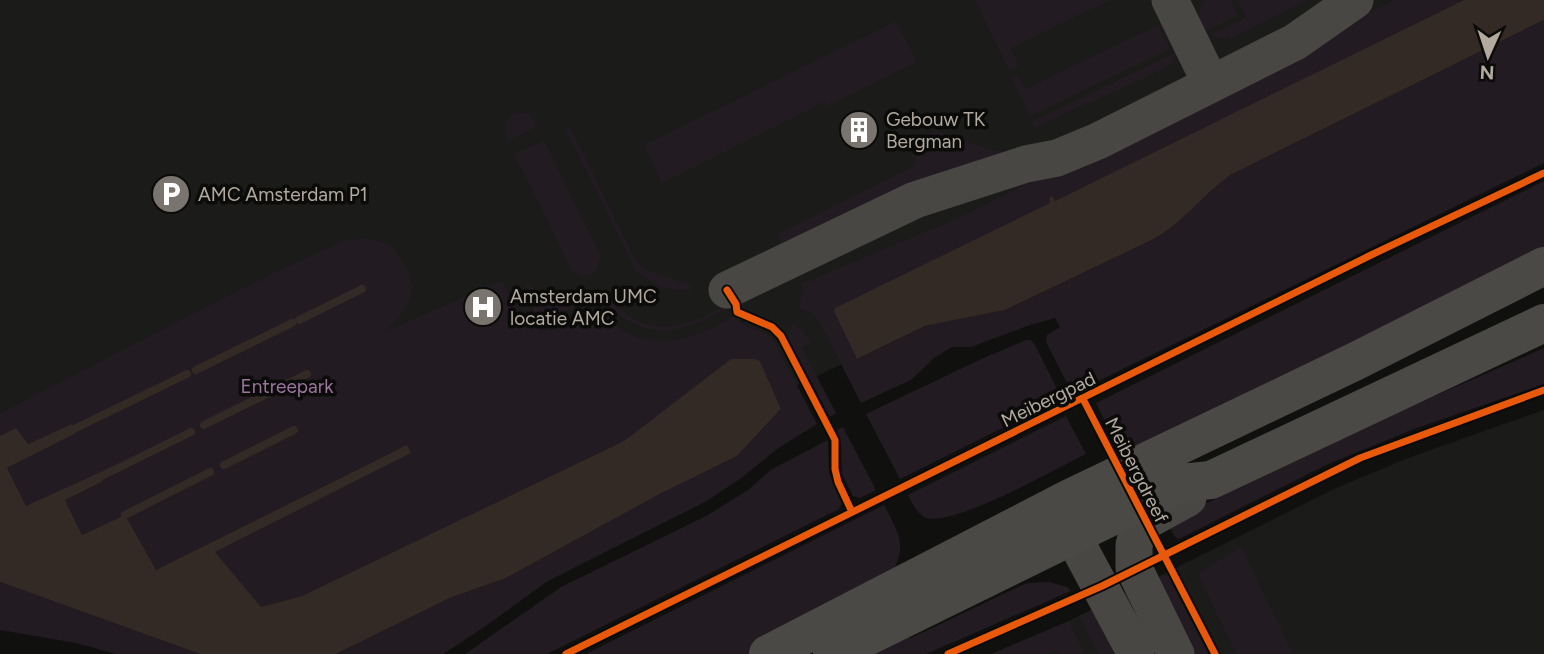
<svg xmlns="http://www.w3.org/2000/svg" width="1544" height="654" viewBox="0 0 1544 654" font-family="Figtree,sans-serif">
  <rect width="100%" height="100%" fill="#10100f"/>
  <path fill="#1b1b19" d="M0 0H1544V1L1183 206 748 408 268 645 0 549Z
    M1544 410V654H991L1069 621 1336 488 1408 458Z"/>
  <path fill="#221b22" d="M975 0H1111L1011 48 1019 66 1009 71Z
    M1205 0H1230L1238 15 1205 32C1200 20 1195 11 1205 0Z
    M1238 0H1307L1230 39 1229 37 1218 38 1210 35 1246 18Z
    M1394 0H1464L1055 201 1052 196 1049 199 1051 203 857 359 925 326 1005 310 1152 240C1182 223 1204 193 1232 174L1544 20V163L1080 390 1069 387 1046 342 1047 335 1060 327 1055 318 1027 326 971 347H952L934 358 911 380 861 403 820 323 813 315 798 307 803 291 801 284 960 217Z
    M896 21 917 62 827 106 825 102 662 183 644 145Z
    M1158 25 1170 49 1030 116 1012 78 1017 75 1025 89Z
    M1177 52 1172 64 1164 69 1034 128 1031 122Z
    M518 112 529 114 538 126 508 141C502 126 503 118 518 112Z
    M570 126 635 259 649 271 692 286 693 289C670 293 650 285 634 268L565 129Z
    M935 130 989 149 1007 152 783 247 777 234 914 166 924 136Z
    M544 140 600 255 598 269C589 276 581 280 572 271L514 154Z
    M1544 181V252L1124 461 1096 403Z
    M364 238C372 240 384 242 390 246 397 252 403 261 407 269 420 297 404 313 386 331L501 281 531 327 536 329 549 331 589 310 596 309C607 314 613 324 622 330 657 352 700 337 732 317H738L740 323 771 336 817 424 777 449 740 479 705 502 548 581 480 630 443 654H336L450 598 506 578 658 495 737 456 781 409 760 361 755 359H731L624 441 302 596 261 607 214 552 411 453 155 570 125 515 83 535 65 500 103 481 26 506 7 468 76 432 72 425 27 444 16 429 0 436V413L261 279 343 241Z
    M524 282C539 288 543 302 560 304 575 305 586 293 602 297 613 301 620 310 629 316 664 339 699 319 731 303L732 306C694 325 661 345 621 316 612 310 607 301 594 301 576 301 561 317 544 320L534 314 532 308 536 306Z
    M793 322 804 332 811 343 802 348 836 413 830 417 788 338Z
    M1026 340H1031L1034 343 1060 395 1059 400 900 479 866 414 979 360Z
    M1544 348V384L1414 429 1326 465 1179 539 1175 537 1165 520 1216 499 1366 426Z
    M1066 416 1086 454C1059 467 949 530 924 517 916 512 912 503 908 495Z
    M843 427 876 490 860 498 853 496 842 474 841 447 837 430Z
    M828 440 829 473 842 502 839 509 547 654H465L561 587 708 515 748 490 772 469Z
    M884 505C898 532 908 544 892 573L753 654H586Z
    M1241 546 1293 654H1236L1198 574Z
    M1168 574 1208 654H1191L1155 581Z
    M0 582 200 654H116L76 643 0 630Z
    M1049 582 1067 587 1071 591 926 654H872L887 635 911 638 1020 586 1028 583Z
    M1092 610 1114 654H1098L1079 616Z
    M1069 621 1084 654H1062L1055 651 1046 654H991Z"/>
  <path fill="#332925" d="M1464 0H1544V20L1232 174C1204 193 1182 224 1152 240L1005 310 925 326 857 359 834 311 835 308 1050 203 1049 198 1052 196 1055 201Z
    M731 359H755L760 361 781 409 737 456 658 495 506 578 450 598 336 654H200L0 582V436L16 428 28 444 72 424 76 433 7 468 26 506 101 472 103 481 65 500 82 535 125 515 156 570 407 445 411 453 215 552 261 607 302 596 624 441Z"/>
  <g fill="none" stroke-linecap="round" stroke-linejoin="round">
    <path stroke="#332925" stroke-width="8" d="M299 320 362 289
      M196 370 292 323
      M204 425 307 374
      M74 429 187 374
      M224 465 294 430
      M102 476 191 432
      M125 515 210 472"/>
    <path stroke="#484744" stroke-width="37" d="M1170 0 1211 84
      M727 290 915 200 1026 164 1057 158 1098 141 1295 42 1355 0
      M1069 507 1073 536 1136 654
      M1176 654 1134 568V545L1138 532 1146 521 1188 498"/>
    <path stroke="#4b4946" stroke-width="38" d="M768 654 1068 499 1356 361 1544 266
      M832 654 1180 483 1211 480 1544 323"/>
    <defs>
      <path id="cycleway" d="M727 290 736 304 737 312 772 327 781 336 835 440V469L838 482 852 512
        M1083 399 1215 654
        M566 654 1369 256 1544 173
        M948 654 1102 586 1360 458 1544 390"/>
    </defs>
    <use href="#cycleway" stroke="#0b0b0a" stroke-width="11"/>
    <use href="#cycleway" stroke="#e8590c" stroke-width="7"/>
  </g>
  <defs>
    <symbol id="building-disc" viewBox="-11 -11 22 22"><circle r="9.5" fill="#79746d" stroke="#0b0b0a"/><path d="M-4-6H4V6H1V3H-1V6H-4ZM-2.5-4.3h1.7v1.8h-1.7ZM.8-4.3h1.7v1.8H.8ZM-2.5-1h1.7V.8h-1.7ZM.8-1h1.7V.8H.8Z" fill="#fff"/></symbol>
    <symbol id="parking-disc" viewBox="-11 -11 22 22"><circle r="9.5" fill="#79746d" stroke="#0b0b0a"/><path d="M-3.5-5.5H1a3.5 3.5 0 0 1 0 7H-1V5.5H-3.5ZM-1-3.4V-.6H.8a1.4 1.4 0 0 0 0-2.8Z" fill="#fff"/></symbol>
    <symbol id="hospital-disc" viewBox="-11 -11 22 22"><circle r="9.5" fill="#79746d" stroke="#0b0b0a"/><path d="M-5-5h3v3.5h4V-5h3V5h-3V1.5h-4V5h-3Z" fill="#fff"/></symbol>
  </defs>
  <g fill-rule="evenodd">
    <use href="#building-disc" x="837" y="108" width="44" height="44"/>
    <use href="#parking-disc" x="149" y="172" width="44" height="44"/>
    <use href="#hospital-disc" x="461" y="285" width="44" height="44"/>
  </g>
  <g text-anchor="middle" stroke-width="7" stroke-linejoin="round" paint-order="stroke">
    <g font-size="19" fill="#b2aa9f" stroke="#0b0b0a" text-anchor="start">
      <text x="886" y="126">Gebouw TK<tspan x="886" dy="22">Bergman</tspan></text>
      <text x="198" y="201">AMC Amsterdam P1</text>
      <text x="510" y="303">Amsterdam UMC<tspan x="510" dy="22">locatie AMC</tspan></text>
    </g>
    <g font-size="19" fill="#9b759e" stroke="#0b0b0a">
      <text x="287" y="393">Entreepark</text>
    </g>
    <g font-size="19" fill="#b2aa9f" stroke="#0b0b0a">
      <text transform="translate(1048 399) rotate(-26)" y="7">Meibergpad</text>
      <text transform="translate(1137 470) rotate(63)" y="7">Meibergdreef</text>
    </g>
  </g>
  <g transform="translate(1488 56) rotate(183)" stroke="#0b0b0a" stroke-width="5" paint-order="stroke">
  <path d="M0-5L12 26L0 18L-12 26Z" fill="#b2aa9f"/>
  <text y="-10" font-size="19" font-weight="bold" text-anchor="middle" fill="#b2aa9f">N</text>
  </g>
</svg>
